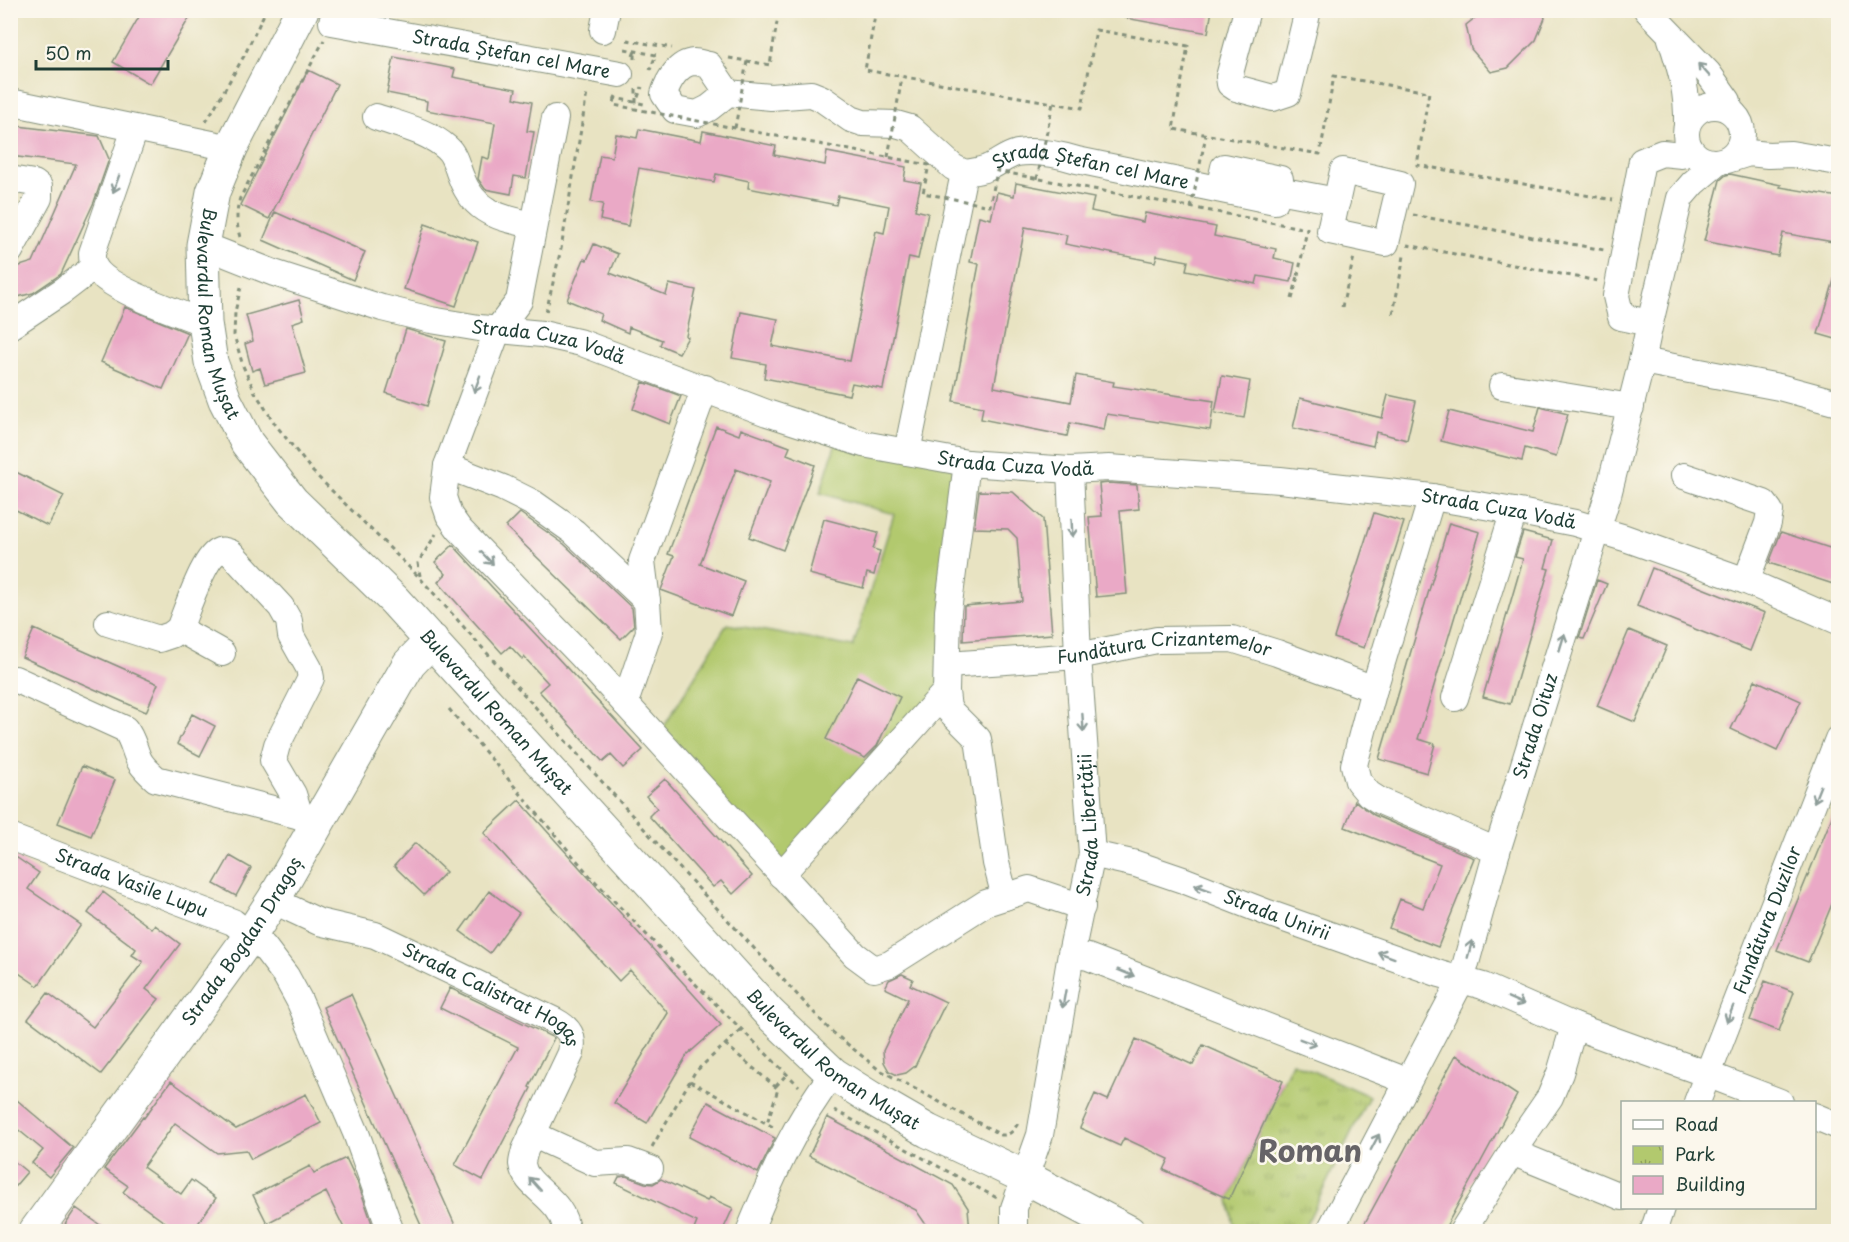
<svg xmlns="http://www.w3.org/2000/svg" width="1849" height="1242" viewBox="0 0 1849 1242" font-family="'Playpen Sans',sans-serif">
  <defs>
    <pattern id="park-tufts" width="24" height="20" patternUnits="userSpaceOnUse" patternTransform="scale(1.5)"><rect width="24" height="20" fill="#b2c96e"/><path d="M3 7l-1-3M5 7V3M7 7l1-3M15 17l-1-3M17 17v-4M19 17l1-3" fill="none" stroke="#90a45b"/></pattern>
  </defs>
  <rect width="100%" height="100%" fill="#fbf7ec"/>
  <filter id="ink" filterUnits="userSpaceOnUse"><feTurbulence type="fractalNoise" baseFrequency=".0167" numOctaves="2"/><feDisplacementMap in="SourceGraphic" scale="12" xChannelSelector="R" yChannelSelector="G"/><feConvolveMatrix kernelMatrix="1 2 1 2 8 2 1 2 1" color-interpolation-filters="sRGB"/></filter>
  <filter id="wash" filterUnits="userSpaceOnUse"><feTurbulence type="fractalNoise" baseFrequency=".008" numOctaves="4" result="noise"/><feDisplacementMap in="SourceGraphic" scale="24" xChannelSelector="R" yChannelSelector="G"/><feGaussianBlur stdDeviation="1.35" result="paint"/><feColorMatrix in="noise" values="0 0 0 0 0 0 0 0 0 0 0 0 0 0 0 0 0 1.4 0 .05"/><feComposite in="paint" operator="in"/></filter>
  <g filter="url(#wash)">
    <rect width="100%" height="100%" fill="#e8e3c2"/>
    <path fill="#b2c96e" stroke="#688351" stroke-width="1.5" d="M838 436 967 463 946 691 781 875 657 738 727 624 853 647 894 514 820 493Z"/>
    <path fill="url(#park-tufts)" stroke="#688351" stroke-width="1.5" d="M1292 1062 1369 1096 1303 1231H1235L1229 1199Z"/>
    <g id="blocks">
      <path fill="#eaa9c6" d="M143 10H194L150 84 113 62Z
        M1126 10H1212L1208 33 1125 18Z
        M1485 10H1542L1545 18 1536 40 1508 68 1491 72 1471 49 1466 25Z
        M394 57 455 69 453 77 516 89 514 98 532 102 527 131 534 132 526 178 514 176 511 194 485 189 478 179 482 157 489 159 495 123 426 110 427 101 387 93Z
        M308 70 337 84 269 219 240 205Z
        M10 125 99 136 109 159 94 202 61 274 33 293 10 299V269L33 262 76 164 10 156Z
        M639 129 701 141 703 131 776 146 774 155 825 165 827 152 906 167 904 180 921 183 915 210 928 213 918 259 909 257 883 389 852 383 849 395 764 378 766 364 732 358 741 312 778 319 772 346 850 361 876 231 884 233 889 206 838 196 836 205 748 188 749 181 716 174 714 182 639 168 628 226 600 220 603 204 591 202 600 155 612 157 616 134 637 138Z
        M1730 174 1781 185 1780 187 1839 197 1836 212H1839V243L1783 233 1778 256 1704 241 1720 180 1726 175Z
        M1016 183 1094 198 1091 211 1143 222 1145 213 1216 227 1214 236 1276 249 1274 258 1295 263 1291 282 1258 276 1256 284 1186 270 1188 261 1157 255 1155 262 1065 244 1067 235 1025 227 994 387 1071 402 1076 375 1114 382 1113 386 1214 401 1210 430 1107 414 1104 430 1070 423 1067 436 981 419 983 407 953 401 979 264 970 262 979 216 991 219 997 192 1014 196Z
        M275 212 365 252 353 280 263 240Z
        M425 224 478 242 456 306 404 289Z
        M594 244 618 254 610 273 666 295 669 284 696 290 686 336 688 337 679 353 660 345 662 340 629 327 628 333 599 320 601 314 567 300 584 259 587 260Z
        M1835 277 1839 278V340L1818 334Z
        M299 300 304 319 292 323 306 373 265 384 260 368 252 371 245 344 253 341 246 315Z
        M125 307 188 333 163 389 101 362Z
        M406 329 446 341 427 406 386 393Z
        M1222 376 1250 381 1244 418 1215 413Z
        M643 382 681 396 670 424 633 409Z
        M1388 395 1416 401 1407 440 1376 432 1373 446 1293 428 1300 398 1382 418Z
        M1540 407 1568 414 1556 457 1525 448 1522 461 1441 441 1449 411 1533 432Z
        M716 426 739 435 741 429 790 447 787 454 815 465 783 550 749 537 770 482 736 469 700 564 744 581 731 616 661 590 674 556 668 554Z
        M10 469 64 496 48 526 10 507Z
        M1109 483 1137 485 1139 509 1120 511 1127 594 1096 597 1089 517 1102 516 1099 484Z
        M979 491 1013 492 1043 519 1052 634 963 641 964 606 1022 601 1017 538 1008 529 974 528Z
        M520 513 564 544 632 608 634 626 621 639 506 527Z
        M1374 513 1404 522 1364 648 1334 638Z
        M824 519 878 533 873 549 880 551 874 575 867 573 863 588 809 574Z
        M1449 523 1480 532 1418 739 1435 744 1427 773 1379 759Z
        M1523 532 1553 540 1545 568 1549 569 1510 704 1483 697 1523 559 1515 557Z
        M1781 532 1839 551V586L1769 563Z
        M453 545 643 750 623 768 611 755 603 762 539 691 548 683 524 657 522 659 510 646 502 653 438 582 446 574 435 562Z
        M1652 568 1765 613 1750 651 1637 606Z
        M1597 580 1607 584 1584 639 1579 638Z
        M34 629 158 684 146 712 22 657Z
        M1629 630 1667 646 1635 722 1597 706Z
        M857 676 900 697 877 746 865 758 826 739Z
        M1755 680 1801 701 1777 751 1731 729Z
        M192 714 215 726 200 756 177 744Z
        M82 766 115 780 91 836 58 823Z
        M665 779 752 876 733 894 721 881 713 887 649 816 657 808 646 796Z
        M519 800 721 1025 687 1055 647 1123 614 1103 668 1013 630 970 619 981 484 833Z
        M1839 800V887L1808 962 1777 950Z
        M1355 801 1374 815 1474 858 1438 947 1389 928 1400 899 1423 908 1440 864 1345 827Z
        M415 843 446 872 424 895 394 866Z
        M10 853 39 873 28 889 81 925 38 986 10 967Z
        M230 856 251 868 236 896 214 884Z
        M489 891 519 913 490 953 460 931Z
        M103 892 152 929 155 925 180 944 146 989 159 999 101 1074 28 1019 48 993 93 1027 143 962 132 955 136 949 88 913Z
        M902 974 913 979 910 985 946 1002 915 1066 906 1073 897 1075 889 1071 884 1062 883 1051 908 999 885 988 889 980Z
        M1765 981 1794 992 1779 1031 1750 1020Z
        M450 988 554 1038 529 1087 531 1088 483 1180 455 1165 518 1047 440 1008Z
        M351 994 446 1205 458 1232H424L323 1007Z
        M1136 1039 1193 1065 1203 1045 1283 1081 1229 1199 1164 1170 1169 1159 1124 1138 1120 1146 1080 1128 1095 1094 1108 1100Z
        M1456 1055 1517 1095 1443 1232H1360Z
        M171 1081 236 1129 306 1094 321 1123 251 1159 246 1150 217 1153 175 1123 143 1167 181 1194 191 1180 216 1198 192 1232H178L123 1192 128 1186 104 1169 143 1117 144 1118Z
        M17 1100 73 1148 49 1177 32 1163 43 1150 10 1123V1108Z
        M708 1102 775 1138 758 1173 689 1137Z
        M827 1117 953 1185 968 1208 970 1232H931L916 1210 809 1156Z
        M10 1158 27 1172 10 1192Z
        M346 1158 358 1183 375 1232H346L326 1192 267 1223 253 1195 310 1166 314 1173Z
        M626 1176 645 1183 653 1184 661 1179 707 1201 709 1197 733 1208 722 1232H693L697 1222 616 1183 619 1177Z
        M76 1208 110 1232H60Z"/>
    </g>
  </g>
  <g filter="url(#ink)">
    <use href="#blocks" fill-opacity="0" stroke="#84907b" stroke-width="1.5"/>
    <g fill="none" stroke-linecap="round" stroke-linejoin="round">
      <defs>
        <g id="minor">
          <path d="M1247 10 1229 77 1230 84 1236 88 1273 98 1288 93 1308 10"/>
          <path d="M1647 10 1708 73 1728 101 1729 110"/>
          <path id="s1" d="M332 22 620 74"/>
          <path d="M603 30 607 10"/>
          <path d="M1671 39C1681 69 1688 93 1687 125"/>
          <path id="s2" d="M728 93 709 108 697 114 675 110 664 94C668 81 678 63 694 62 698 62 704 64 709 65L728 93 771 97 811 94 821 98 851 119 863 123 896 124 910 128 953 167 964 173C972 172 980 171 987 168 998 164 1005 156 1017 153 1037 150 1057 154 1077 160L1275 201 1280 179 1224 167 1219 189"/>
          <path d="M10 102 231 148"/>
          <circle cx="1714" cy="134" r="28"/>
          <path d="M376 117C399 125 428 131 447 148 455 155 457 168 461 177 474 213 500 218 533 225"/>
          <path d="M555 118 519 301 498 329 447 466 443 497 449 515 459 529 582 656 855 955 874 969 890 964 986 903 1029 889 1082 907"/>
          <path d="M135 129 92 253C92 257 92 263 94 266 104 288 181 314 205 323"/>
          <path d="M1727 160 1749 153 1768 155 1791 154 1838 162"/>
          <path d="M1343 171 1400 184 1386 243 1330 231Z"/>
          <path d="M10 179 34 183 39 187V198L10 251"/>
          <path d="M1278 190 1337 201"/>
          <path id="s3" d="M203 245 274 273 382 308 431 320 479 328 542 334 582 343 767 413 863 444 967 463 1070 470 1109 468 1280 480 1432 497 1514 511 1575 523 1625 538 1746 581 1838 621"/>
          <path d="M1650 323 1621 317 1616 296 1642 161 1662 153 1682 155"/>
          <path d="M10 326 64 290 94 267"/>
          <path d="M1642 361 1779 387 1838 403"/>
          <path d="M1502 386 1631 407"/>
          <path d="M907 452 964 173"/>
          <path d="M967 463 948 611 946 691 948 709 978 739 996 863 1005 897"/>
          <path d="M447 466 503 488 533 503 574 532 647 601"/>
          <path d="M1684 476 1764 503 1770 511 1768 523 1746 581"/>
          <path d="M1432 497 1374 689 1354 765 1358 781 1369 794 1380 801 1497 851"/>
          <path d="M108 623 159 639 171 635 179 629C186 612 203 560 217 552 222 549 226 551 231 553L281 607 289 621 291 636 309 668 311 678 277 745 273 760 293 794 300 816 315 825"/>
          <path d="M179 629 222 653"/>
          <path id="s4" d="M947 665 1078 656 1157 640 1232 639 1277 653 1374 689"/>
          <path d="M15 679 125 729C133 739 134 750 139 760 143 768 150 773 156 779L300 816"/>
          <path d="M1455 698 1514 511"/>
          <path d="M625 703 649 632 647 601 642 561 705 388"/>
          <path id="s5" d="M10 837 233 922 264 947 286 976 299 1000 356 1133 391 1232"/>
          <path id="s6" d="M1092 854 1136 864 1183 880 1268 913 1440 974 1483 986 1574 1026 1707 1074 1780 1102"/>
          <path d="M781 875 946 691"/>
          <path id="s7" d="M274 899 289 908 319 922 375 935 555 1021C570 1029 574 1036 571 1053L525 1150C524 1154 522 1160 522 1164 525 1189 565 1198 566 1232"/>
          <path d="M1071 954 1088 957 1407 1081"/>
          <path id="s8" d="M1697 1102 1838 739"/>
          <path d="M1814 1116 1838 1126"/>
          <path d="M532 1134 595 1163 628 1161 650 1169"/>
          <path d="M1512 1152 1622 1197"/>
          <path d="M749 1232C772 1176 796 1121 833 1074"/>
          <path id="s9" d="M1014 1232V1208L1040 1135 1071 954 1092 854 1078 656 1070 470"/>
          <path id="s10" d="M1329 1232 1461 981 1497 851 1608 495 1642 361 1650 323 1680 198 1693 183 1717 163"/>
          <path d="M1462 1232 1512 1152 1550 1097 1560 1073 1574 1026"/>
          <path d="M1653 1232 1661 1208"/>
        </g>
        <g id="major">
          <path id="s11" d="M302 10 231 148 213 192 203 245 205 323 211 362 225 400 247 443 292 501 394 600 770 1014 833 1074 871 1098 928 1131 1025 1177 1129 1232"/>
          <path id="s12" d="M35 1232 250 936 274 899 409 664 432 640"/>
        </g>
      </defs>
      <use href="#minor" stroke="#84907b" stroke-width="28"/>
      <use href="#major" stroke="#84907b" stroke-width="35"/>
      <path stroke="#84907b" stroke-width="3" stroke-dasharray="4.5 4.5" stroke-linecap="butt" d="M876 10 865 70 1082 108 1096 30 1188 46 1173 129 1320 154 1334 76 1429 92 1417 165 1613 200
        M627 40 672 48
        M625 49 656 55 650 70
        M633 56 635 51V59
        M729 58 770 65 779 10
        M636 89V102L642 87
        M616 96 615 98 644 104
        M206 122 244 56 266 10
        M1413 215 1604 250
        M240 237C236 224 236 211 240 198L324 40
        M1407 245 1598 281
        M241 287 235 312 234 335 243 366 255 392 275 424 313 472 420 578 672 860 830 1030 878 1069 1001 1135C1010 1136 1014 1130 1018 1123L1020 1125
        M1292 299 1298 276
        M1342 307 1354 257
        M546 312 561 249 587 93
        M1393 314 1404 256
        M420 576 418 563 436 534
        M449 709 590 876 671 960 799 1086
        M725 1044 778 1089 767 1123
        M690 1081 775 1128
        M776 1086 787 1074
        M834 1110 997 1198
        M652 1147 695 1072 741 1030"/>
      <use href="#minor" stroke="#fff" stroke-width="26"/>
      <use href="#major" stroke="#fff" stroke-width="33"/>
      <path stroke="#84907b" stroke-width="3" stroke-dasharray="4.5 4.5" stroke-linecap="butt" d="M615 98 614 105 929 165 923 193 990 206 997 171 1307 229 1298 276
        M735 128 747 61
        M888 157 902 77
        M1037 179 1053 103
        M1191 208 1206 135"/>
    </g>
    <defs><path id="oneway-shaft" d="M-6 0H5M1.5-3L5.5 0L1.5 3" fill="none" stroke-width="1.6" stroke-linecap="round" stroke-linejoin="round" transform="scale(1.5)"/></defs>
    <g stroke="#8f9e9a">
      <use href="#oneway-shaft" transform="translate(1704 70) rotate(-132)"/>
      <use href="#oneway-shaft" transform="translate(116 184) rotate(110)"/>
      <use href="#oneway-shaft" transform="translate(477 384) rotate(110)"/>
      <use href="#oneway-shaft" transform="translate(1072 528) rotate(87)"/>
      <use href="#oneway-shaft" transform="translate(487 558) rotate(46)"/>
      <use href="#oneway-shaft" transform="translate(1562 642) rotate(-73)"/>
      <use href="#oneway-shaft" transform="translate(1083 723) rotate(86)"/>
      <use href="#oneway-shaft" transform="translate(1817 794) rotate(112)"/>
      <use href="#oneway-shaft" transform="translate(1203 888) rotate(-159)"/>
      <use href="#oneway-shaft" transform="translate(1470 949) rotate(-75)"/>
      <use href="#oneway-shaft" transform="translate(1386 955) rotate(-160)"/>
      <use href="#oneway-shaft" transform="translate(1126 973) rotate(22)"/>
      <use href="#oneway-shaft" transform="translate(1064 999) rotate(100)"/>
      <use href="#oneway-shaft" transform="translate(1516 1001) rotate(24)"/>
      <use href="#oneway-shaft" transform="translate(1730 1014) rotate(112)"/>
      <use href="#oneway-shaft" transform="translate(1308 1042) rotate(21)"/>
      <use href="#oneway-shaft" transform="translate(1375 1142) rotate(-62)"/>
      <use href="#oneway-shaft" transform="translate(535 1184) rotate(-132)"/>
    </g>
  </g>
  <g text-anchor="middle" stroke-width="5" stroke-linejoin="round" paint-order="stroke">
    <g font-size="18" fill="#1f3d34" stroke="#fbf7ec">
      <text dy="6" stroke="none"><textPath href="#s1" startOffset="182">Strada Ștefan cel Mare</textPath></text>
      <text dy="6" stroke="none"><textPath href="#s2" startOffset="568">Strada Ștefan cel Mare</textPath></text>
      <text dy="6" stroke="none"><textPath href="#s11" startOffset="327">Bulevardul Roman Mușat</textPath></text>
      <text dy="6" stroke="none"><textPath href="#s3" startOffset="360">Strada Cuza Vodă</textPath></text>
      <text dy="6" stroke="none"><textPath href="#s3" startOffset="846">Strada Cuza Vodă</textPath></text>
      <text dy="6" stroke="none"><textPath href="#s3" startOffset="1332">Strada Cuza Vodă</textPath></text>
      <text dy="6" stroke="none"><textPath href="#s4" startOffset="219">Fundătura Crizantemelor</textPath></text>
      <text dy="6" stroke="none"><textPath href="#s11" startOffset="830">Bulevardul Roman Mușat</textPath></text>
      <text dy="6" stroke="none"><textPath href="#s10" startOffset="549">Strada Oituz</textPath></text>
      <text dy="6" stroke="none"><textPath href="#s9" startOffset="416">Strada Libertății</textPath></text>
      <text dy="6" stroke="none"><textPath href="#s5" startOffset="130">Strada Vasile Lupu</textPath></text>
      <text dy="6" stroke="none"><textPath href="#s6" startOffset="195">Strada Unirii</textPath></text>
      <text dy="6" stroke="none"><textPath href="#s8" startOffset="195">Fundătura Duzilor</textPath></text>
      <text dy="6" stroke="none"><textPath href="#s12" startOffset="357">Strada Bogdan Dragoș</textPath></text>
      <text dy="6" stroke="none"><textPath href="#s7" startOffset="240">Strada Calistrat Hogaș</textPath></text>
      <text dy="6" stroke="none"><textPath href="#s11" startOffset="1316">Bulevardul Roman Mușat</textPath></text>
    </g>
    <g font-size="30" font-weight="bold" fill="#666367" stroke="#fbf7ec">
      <text x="1310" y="1162">Roman</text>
    </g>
  </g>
  <rect width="1849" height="1242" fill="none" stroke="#fbf7ec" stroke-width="36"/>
  <rect x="1621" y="1101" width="195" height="108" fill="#fbf7ec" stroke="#a3ada2" stroke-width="1.5"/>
  <rect x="1633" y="1120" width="30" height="9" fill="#ffffff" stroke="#a3ada2" stroke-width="1.5"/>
  <text x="1675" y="1131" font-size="18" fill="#1f3d34">Road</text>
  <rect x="1633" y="1146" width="30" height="18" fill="url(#park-tufts)" stroke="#a3ada2" stroke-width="1.5"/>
  <text x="1675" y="1161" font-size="18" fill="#1f3d34">Park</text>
  <rect x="1633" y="1176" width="30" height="18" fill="#eaa9c6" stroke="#a3ada2" stroke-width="1.5"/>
  <text x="1675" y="1191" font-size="18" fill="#1f3d34">Building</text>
  <path d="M36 60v9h132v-9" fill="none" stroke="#1f3d34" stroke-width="3"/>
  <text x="45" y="60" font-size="18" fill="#1f3d34" stroke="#fbf7ec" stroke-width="4.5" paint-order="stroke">50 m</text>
</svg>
